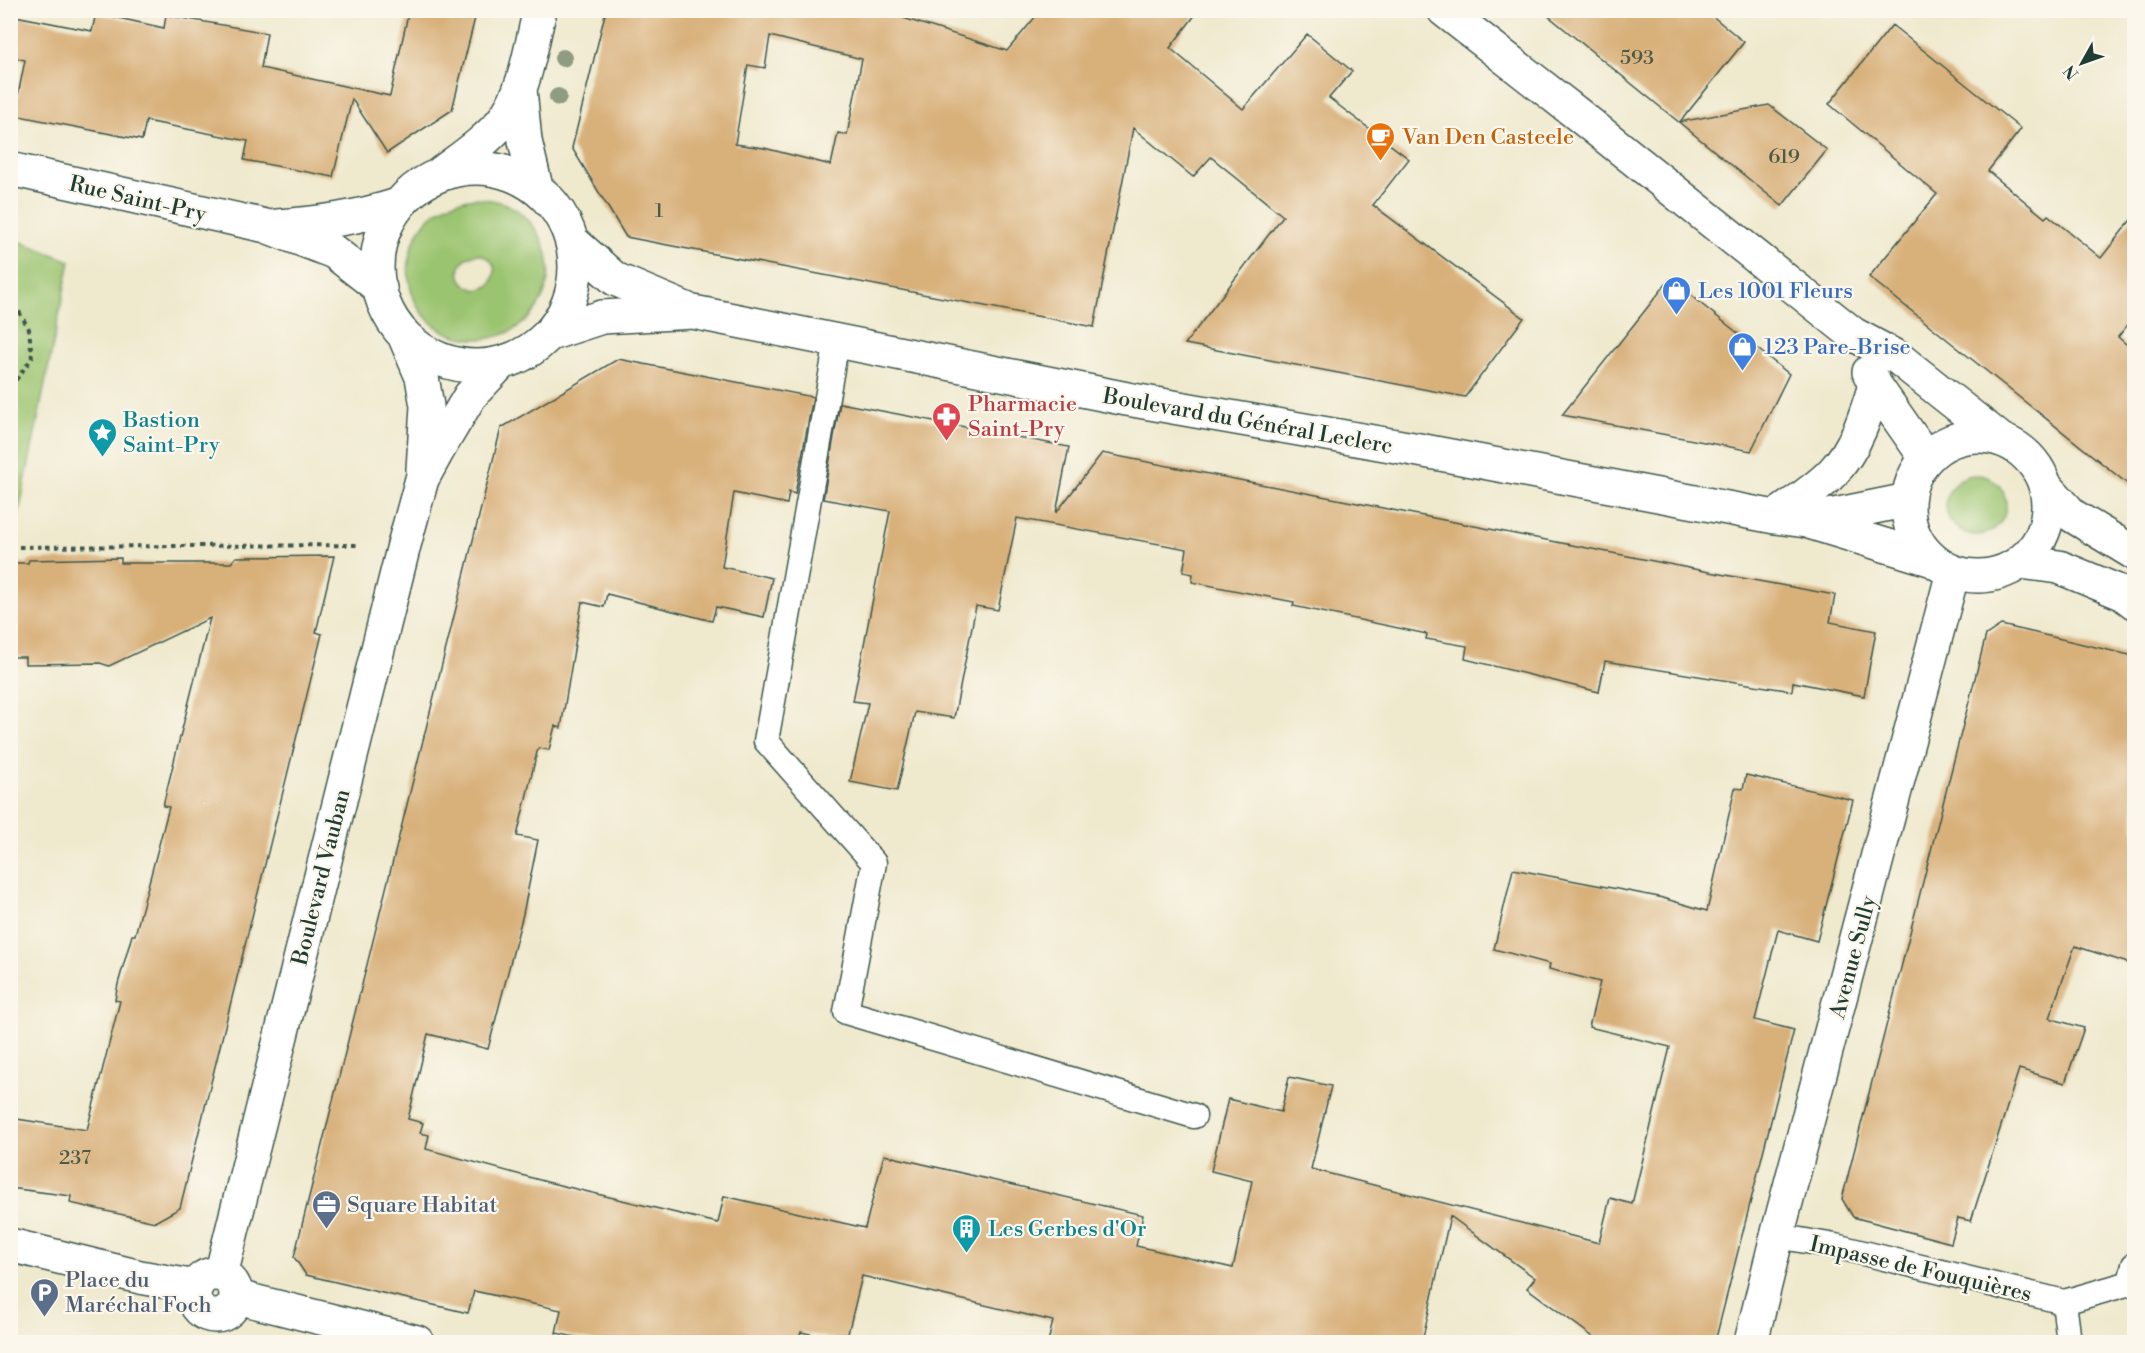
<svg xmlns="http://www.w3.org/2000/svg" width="2145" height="1353" viewBox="0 0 2145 1353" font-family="'Libre Bodoni',serif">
  <rect width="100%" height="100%" fill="#fbf7ec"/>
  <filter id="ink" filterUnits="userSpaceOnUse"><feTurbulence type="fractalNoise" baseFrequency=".0167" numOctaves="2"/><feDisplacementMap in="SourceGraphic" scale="12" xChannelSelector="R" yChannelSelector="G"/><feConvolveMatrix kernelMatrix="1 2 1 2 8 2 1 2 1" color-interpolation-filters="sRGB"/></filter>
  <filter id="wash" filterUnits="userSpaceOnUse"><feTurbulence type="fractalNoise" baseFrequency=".008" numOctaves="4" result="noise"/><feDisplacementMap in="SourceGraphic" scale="24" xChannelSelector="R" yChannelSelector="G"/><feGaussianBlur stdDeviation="1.35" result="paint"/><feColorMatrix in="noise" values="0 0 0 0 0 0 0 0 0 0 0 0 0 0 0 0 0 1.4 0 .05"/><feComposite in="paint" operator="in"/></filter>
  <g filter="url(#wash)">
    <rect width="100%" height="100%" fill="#efe9ce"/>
    <path fill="#9bc470" stroke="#5d8052" stroke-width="1.5" fill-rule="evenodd" d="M477 198C484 199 493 200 500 202 511 205 522 213 529 221 580 278 524 358 453 335 433 329 416 310 411 290 402 254 418 215 455 202 462 200 470 199 477 198ZM479 254C496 259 499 272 489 286L478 290C453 286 453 256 479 254Z
      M11 238 70 261 16 527 10 525Z
      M1946 505a30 30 0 1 1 60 0a30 30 0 1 1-60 0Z"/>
    <g id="blocks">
      <path fill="#d8b07a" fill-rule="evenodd" d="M409 10H477L452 110 387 153 352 99 333 177 244 160 248 141 146 121 142 140 14 115 25 60 10 57V15L92 31 96 13 164 28 166 15 267 33 261 68 390 96Z
        M606 10H878L1007 51 1041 10H1199L1170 48 1243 109 1307 34 1352 71 1329 98 1409 159 1373 205 1524 318 1465 397 1185 344 1283 216 1211 157 1193 177 1133 128 1094 327 626 237 572 148ZM770 36 862 59 847 135 838 133 831 165 764 148 735 144 748 65 765 68Z
        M1541 10H1705L1744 42 1680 122 1769 105 1827 150 1782 206Z
        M1892 25 2021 129 1988 171 2045 218 2048 215 2101 258 2134 216V317L2118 337 2134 351V489L1869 277 1937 194 1829 104Z
        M1670 279 1789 374 1751 451 1562 415Z
        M618 359 813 397 795 494 789 492 787 504 734 493 722 567 772 578 764 617 716 607 712 621 607 594 604 607 582 602 561 728 555 726 549 750 538 748 517 836 538 840 523 914 488 1049 428 1034 408 1119 423 1123 420 1133 429 1135 426 1149 547 1182 718 1223 724 1196 865 1228 884 1155 1143 1215 1136 1246 1233 1268 1252 1181 1211 1171 1228 1099 1281 1112 1289 1077 1331 1086 1311 1169 1599 1243 1610 1198 1632 1204 1670 1047 1589 1027 1600 982 1549 969 1550 964 1494 949 1513 869 1659 897 1707 911 1735 788 1743 789 1746 775 1853 800 1817 941 1778 930 1755 1020 1794 1030 1715 1342H1600L1527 1288 1535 1278 1450 1216 1422 1342H1048L1053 1321 862 1276 846 1342 801 1332 798 1342H599L556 1333 561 1310 474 1291 468 1313 306 1275 294 1257 501 428Z
        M840 403 1069 447 1056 513 1102 453 1709 572 1835 595 1830 622 1876 631 1864 696 1793 682 1792 691 1605 661 1599 692 1465 659 1467 646 1426 639 1427 634 1293 606 1294 602 1192 582 1193 574 1183 572 1187 549 1017 518 998 610 976 606 954 718 915 712 897 791 850 782 868 703 853 701 890 511 823 499Z
        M334 556 316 632 322 634 180 1208 155 1222 70 1203 71 1196 10 1188V1118L87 1130 120 1001 115 1000 118 984 132 935H135L169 807 163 806 167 789 210 618 109 666 100 663 25 664V657H10V563H28L29 560 121 558V563H231L236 557Z
        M2001 625 2134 656V965L2075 946 2049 1018 2084 1028 2065 1083 2019 1069 1971 1221 1958 1218 1951 1243 1853 1217 1842 1199 1986 635Z"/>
    </g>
  </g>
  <g filter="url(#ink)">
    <use href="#blocks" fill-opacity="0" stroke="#3e574b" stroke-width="1.5"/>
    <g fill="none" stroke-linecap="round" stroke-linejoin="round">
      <defs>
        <path id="lane" d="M837 341 766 741 874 863 846 1012 1194 1116
          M1777 1236 1835 1246 2064 1302 2130 1283 2134 1265
          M2064 1302 2069 1342"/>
        <path id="street" d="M10 169 266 226 334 252 380 288
          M277 226C320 223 357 218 398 205
          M10 1245 140 1277 196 1287
          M237 1297 417 1342"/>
        <path id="secondary" d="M1444 10 1576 113 1853 334 1898 358 2000 439
          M520 89 525 141 536 187
          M377 267a99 99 0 1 1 198 0a99 99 0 1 1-198 0Z
          M440 174C461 158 484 143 501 123 526 92 530 48 540 10
          M572 241 615 279 686 309
          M550 334 602 317 693 312 1127 399 1419 450 1775 517 1806 521 1933 560
          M404 335 422 377 427 406 423 469
          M1869 372 1875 385 1926 458
          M1908 506a70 70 0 1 1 140 0a70 70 0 1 1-140 0Z
          M2046 486 2073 516 2134 553
          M1775 517C1794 503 1817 489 1833 472 1856 448 1866 415 1875 385
          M1810 520 1908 500
          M2020 562 2059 567 2122 593 2134 602
          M194 1295a21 21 0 1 1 42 0a21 21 0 1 1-42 0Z
          M221 1275 404 545 422 479 439 448 470 396 501 363
          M1751 1342 1777 1236 1953 572"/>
      </defs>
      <use href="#lane" stroke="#3e574b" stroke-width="27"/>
      <use href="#street" stroke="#3e574b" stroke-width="36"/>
      <use href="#secondary" stroke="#3e574b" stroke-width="36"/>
      <path stroke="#3e574b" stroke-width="4" stroke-dasharray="4.5 4.5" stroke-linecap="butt" d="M10 296 29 329 32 358 10 388
        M10 547 361 545"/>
      <use href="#lane" stroke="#fff" stroke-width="24"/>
      <use href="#street" stroke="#fff" stroke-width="33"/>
      <use href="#secondary" stroke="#fff" stroke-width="33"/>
    </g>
    <g fill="#8e9d82">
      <circle cx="563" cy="58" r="9"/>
      <circle cx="558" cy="97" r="9"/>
    </g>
  </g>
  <defs>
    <symbol id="cafe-pin" viewBox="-11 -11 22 30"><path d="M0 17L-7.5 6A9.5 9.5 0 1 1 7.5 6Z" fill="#e8710a" stroke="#fbf7ec"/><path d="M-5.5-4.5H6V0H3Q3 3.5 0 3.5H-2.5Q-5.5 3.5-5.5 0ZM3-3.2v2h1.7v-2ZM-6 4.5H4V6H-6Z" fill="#fff"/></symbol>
    <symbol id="shop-pin" viewBox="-11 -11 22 30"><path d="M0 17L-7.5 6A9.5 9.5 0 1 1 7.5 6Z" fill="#3f7fe0" stroke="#fbf7ec"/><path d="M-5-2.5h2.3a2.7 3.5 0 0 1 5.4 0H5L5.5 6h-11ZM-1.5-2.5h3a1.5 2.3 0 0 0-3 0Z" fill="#fff"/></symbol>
    <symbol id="pharmacy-pin" viewBox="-11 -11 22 30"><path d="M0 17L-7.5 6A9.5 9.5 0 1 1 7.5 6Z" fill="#e0444e" stroke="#fbf7ec"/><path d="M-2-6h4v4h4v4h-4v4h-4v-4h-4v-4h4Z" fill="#fff"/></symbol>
    <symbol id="sight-pin" viewBox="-11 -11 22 30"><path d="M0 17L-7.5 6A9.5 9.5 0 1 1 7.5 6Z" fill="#0f9aa8" stroke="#fbf7ec"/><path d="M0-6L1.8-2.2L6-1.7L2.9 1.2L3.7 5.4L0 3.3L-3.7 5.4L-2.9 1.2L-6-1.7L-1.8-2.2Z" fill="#fff"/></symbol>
    <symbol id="office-pin" viewBox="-11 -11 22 30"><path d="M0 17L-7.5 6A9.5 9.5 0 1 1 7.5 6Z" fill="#5c6f8a" stroke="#fbf7ec"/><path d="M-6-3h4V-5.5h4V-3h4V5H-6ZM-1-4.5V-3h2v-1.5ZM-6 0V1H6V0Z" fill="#fff"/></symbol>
    <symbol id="building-pin" viewBox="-11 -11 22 30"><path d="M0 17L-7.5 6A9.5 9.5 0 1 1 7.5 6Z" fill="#0f9aa8" stroke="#fbf7ec"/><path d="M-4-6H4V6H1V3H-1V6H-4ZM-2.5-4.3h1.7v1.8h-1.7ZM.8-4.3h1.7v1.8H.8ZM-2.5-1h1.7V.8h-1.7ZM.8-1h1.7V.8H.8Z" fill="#fff"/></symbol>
    <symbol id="parking-pin" viewBox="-11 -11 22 30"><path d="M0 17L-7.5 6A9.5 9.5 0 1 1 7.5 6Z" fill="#5c6f8a" stroke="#fbf7ec"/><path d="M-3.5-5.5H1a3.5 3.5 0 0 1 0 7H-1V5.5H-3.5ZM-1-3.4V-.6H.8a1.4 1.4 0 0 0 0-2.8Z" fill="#fff"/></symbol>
  </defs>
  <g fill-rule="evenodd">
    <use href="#cafe-pin" x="1364" y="120" width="33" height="45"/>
    <use href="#shop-pin" x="1660" y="274" width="33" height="45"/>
    <use href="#shop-pin" x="1726" y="330" width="33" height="45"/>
    <use href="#pharmacy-pin" x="930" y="400" width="33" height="45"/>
    <use href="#sight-pin" x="86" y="416" width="33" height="45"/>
    <use href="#office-pin" x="310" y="1188" width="33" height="45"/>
    <use href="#building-pin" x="950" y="1212" width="33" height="45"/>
    <use href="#parking-pin" x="28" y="1276" width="33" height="45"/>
  </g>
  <g text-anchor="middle" stroke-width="4.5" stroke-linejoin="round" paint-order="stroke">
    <g font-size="20" fill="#4d5a46">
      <text x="1637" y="64">593</text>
      <text x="1784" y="163">619</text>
      <text x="659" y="217">1</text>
      <text x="75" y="1164">237</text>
    </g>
    <g font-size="22" fill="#c56008" stroke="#fbf7ec" text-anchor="start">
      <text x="1402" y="144">Van Den Casteele</text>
    </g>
    <g font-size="22" fill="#1f3d34" stroke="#fbf7ec">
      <text transform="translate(138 198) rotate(13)" y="8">Rue Saint-Pry</text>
      <text transform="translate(1248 420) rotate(10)" y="8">Boulevard du Général Leclerc</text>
      <text transform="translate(320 877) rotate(-76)" y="8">Boulevard Vauban</text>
      <text transform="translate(1852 957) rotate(-75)" y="8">Avenue Sully</text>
      <text transform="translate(1921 1268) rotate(13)" y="8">Impasse de Fouquières</text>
    </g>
    <g font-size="22" fill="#366cbe" stroke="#fbf7ec" text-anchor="start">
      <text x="1698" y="298">Les 1001 Fleurs</text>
      <text x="1764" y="354">123 Pare-Brise</text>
    </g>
    <g font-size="22" fill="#be3a42" stroke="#fbf7ec" text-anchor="start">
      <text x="968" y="411">Pharmacie<tspan x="968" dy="25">Saint-Pry</tspan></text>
    </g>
    <g font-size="22" fill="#0d838f" stroke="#fbf7ec" text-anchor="start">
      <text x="123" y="427">Bastion<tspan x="123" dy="25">Saint-Pry</tspan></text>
      <text x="988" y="1236">Les Gerbes d'Or</text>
    </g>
    <g font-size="22" fill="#4e5e75" stroke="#fbf7ec" text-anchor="start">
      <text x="347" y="1212">Square Habitat</text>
      <text x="65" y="1287">Place du<tspan x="65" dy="25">Maréchal Foch</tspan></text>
    </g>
  </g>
  <rect width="2145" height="1353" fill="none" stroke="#fbf7ec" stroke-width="36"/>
  <g transform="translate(2082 63) rotate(230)" stroke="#fbf7ec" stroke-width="4.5" paint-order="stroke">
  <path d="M0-4.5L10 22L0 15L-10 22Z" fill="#1f3d34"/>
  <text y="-9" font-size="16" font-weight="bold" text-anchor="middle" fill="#1f3d34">N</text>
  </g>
</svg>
